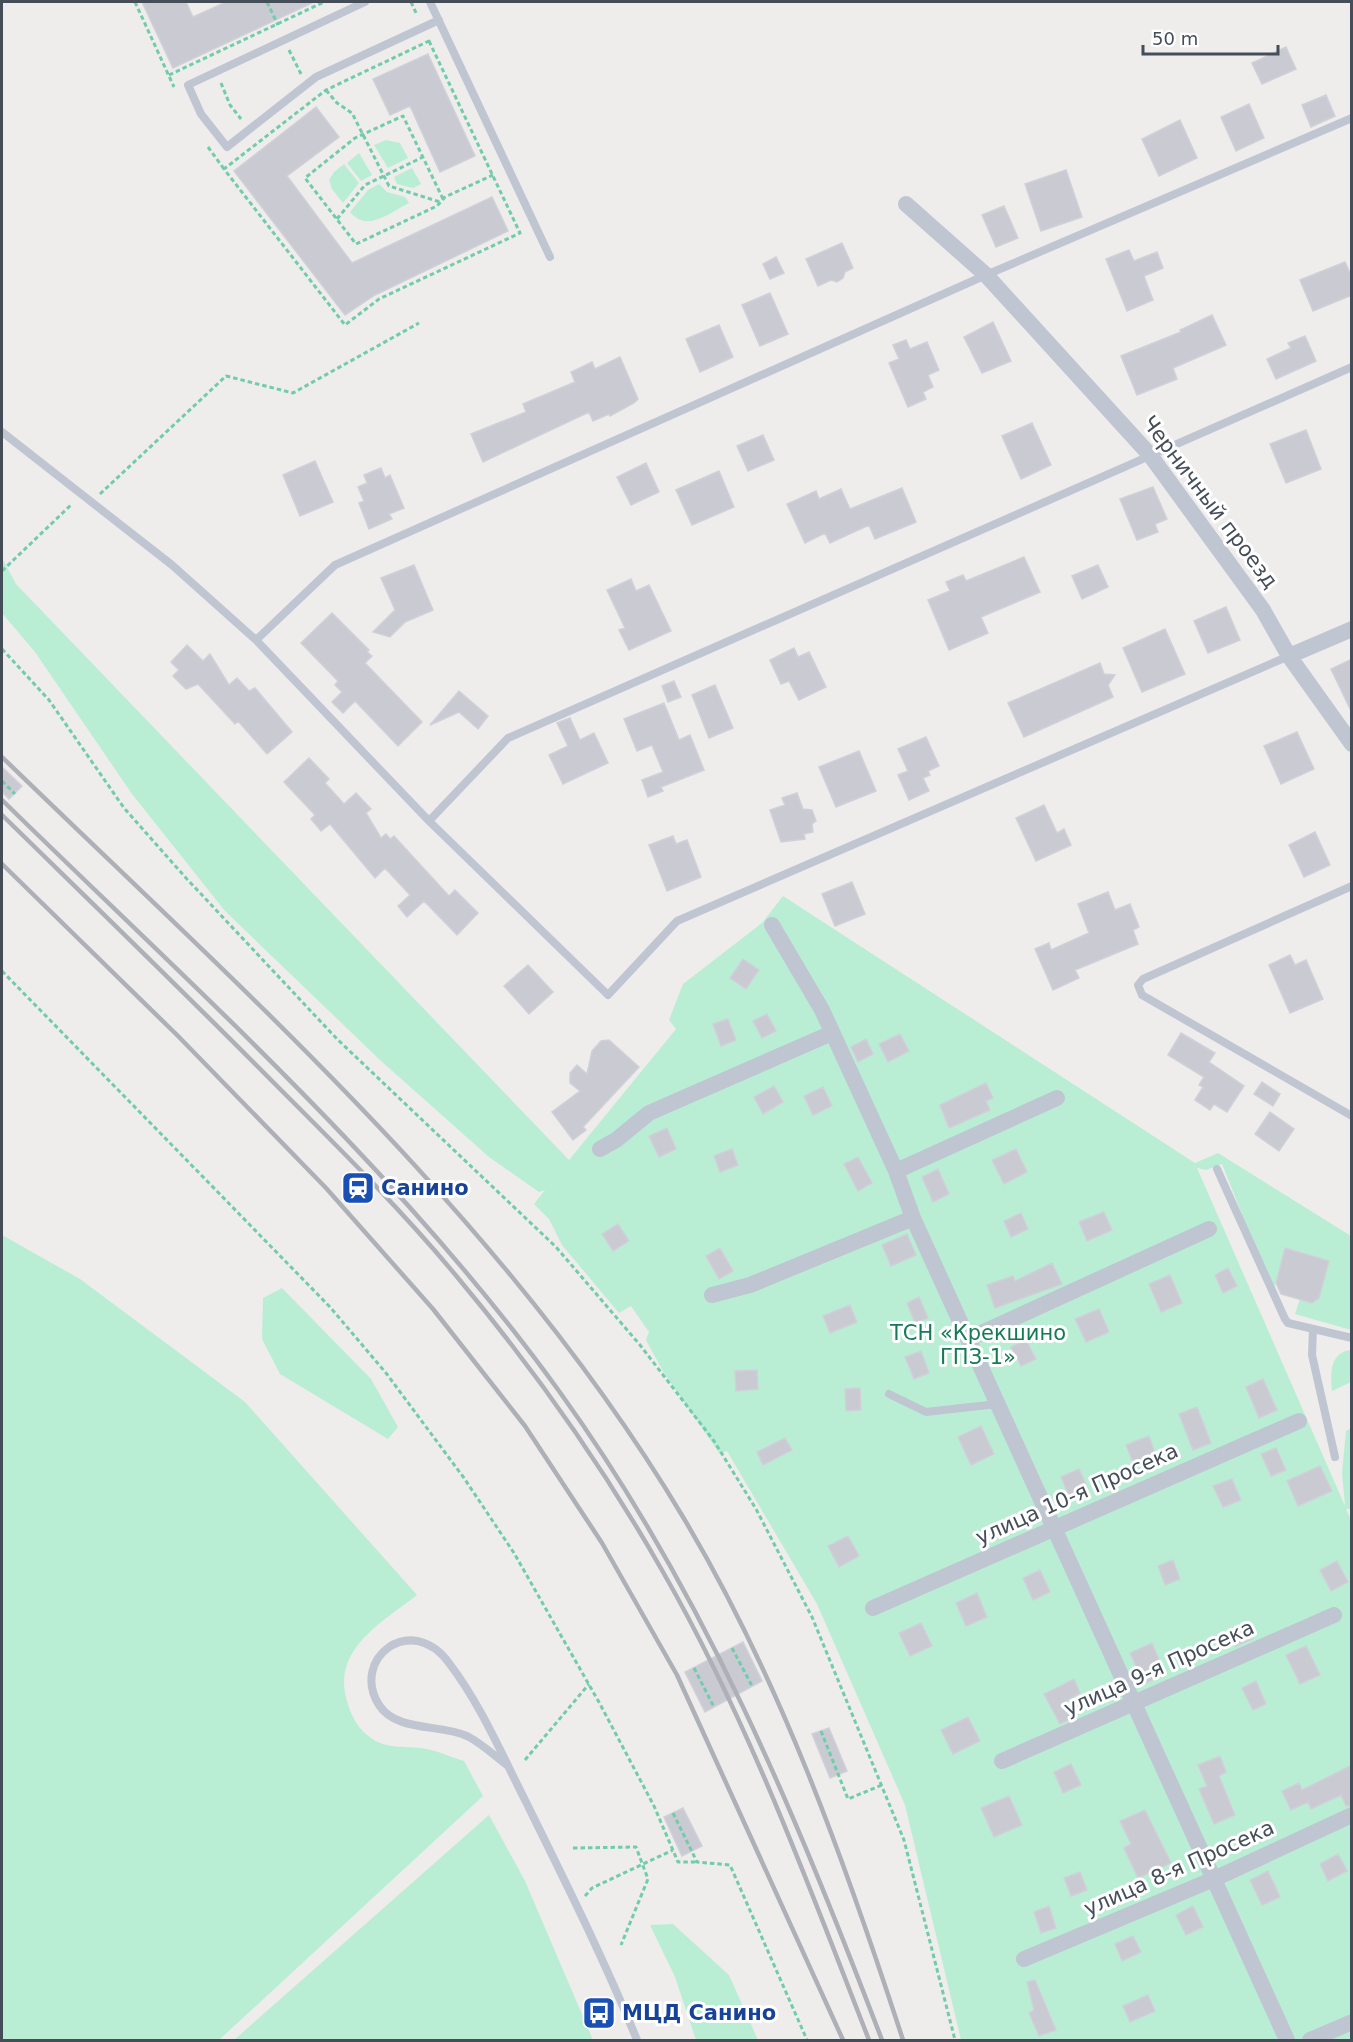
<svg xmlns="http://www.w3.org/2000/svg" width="1353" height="2042" viewBox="0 0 1353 2042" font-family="'DejaVu Sans',sans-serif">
  <rect width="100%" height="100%" fill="#efecec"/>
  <path fill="#b9eed5" d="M386 140 400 143 408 158 388 168 374 145Z
    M359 153 372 175 361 181 347 163Z
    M344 164 359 183 343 203 332 189 329 180 334 172Z
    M412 168 421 184 413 188 397 184 394 177Z
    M379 184 387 192 405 197 409 203C389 213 367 233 350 212L368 190Z
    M2 558 16 584 569 1160 676 1029 669 1020 683 984 762 923 783 896 1195 1163 1218 1153 1351 1236V1330L1295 1314 1300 1299 1312 1303 1319 1298 1329 1261 1285 1248 1273 1292 1222 1164 1206 1170 1197 1168 1345 1506 1342 1473 1346 1431 1351 1428V1509H1346L1352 1522 1351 2040H961L905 1805 817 1604 727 1451 720 1454 664 1373 646 1340 649 1332 631 1306 619 1313 562 1245 549 1219 534 1204 545 1190 539 1192 489 1157 380 1060 225 911 132 794 35 652 2 613Z
    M2 1235 80 1279 245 1402 417 1595C383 1622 331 1649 347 1701 351 1716 358 1729 371 1738 386 1749 404 1746 420 1748 435 1749 450 1757 464 1761L483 1796 219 2040H2Z
    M282 1288 371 1379 398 1427 388 1439 280 1374 262 1339 263 1298Z
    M1351 1350V1382L1332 1391C1330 1374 1330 1352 1351 1350Z
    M489 1815 525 1881 593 2040H234Z
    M673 1924 729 1975 758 2040H696L675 1977 650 1925Z"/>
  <path fill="#c9cad2" stroke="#d0d1d8" stroke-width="1.5" d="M142 2H186L193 17 226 2H314L173 68Z
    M1286 47 1296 69 1262 84 1252 63Z
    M428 54 475 156 440 172 410 106 390 115 373 79Z
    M1326 95 1335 116 1311 127 1302 105Z
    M1249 104 1264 138 1236 151 1221 117Z
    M316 107 339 137 287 176 352 263 492 197 508 231 375 295 345 315 234 171Z
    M1180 120 1197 158 1159 176 1142 139Z
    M1066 170 1082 217 1041 231 1025 184Z
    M1004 206 1018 238 996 247 982 215Z
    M842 243 853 268 845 272 843 278 837 282 831 280 818 286 806 259Z
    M1129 250 1134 261 1157 252 1163 268 1144 276 1153 300 1127 311 1106 259Z
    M776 257 784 273 770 279 763 264Z
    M1345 262 1352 277V295L1313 311 1300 280Z
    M770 293 788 334 760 346 742 305Z
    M1212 315 1226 345 1173 368 1177 379 1137 395 1121 356 1181 332 1180 330Z
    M993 322 1011 361 982 373 964 337Z
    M719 325 733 357 700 372 686 339Z
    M1305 336 1316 361 1276 379 1267 359 1291 348 1288 343Z
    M906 340 910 349 927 342 939 370 928 375 933 387 923 392 926 399 908 407 889 363 899 359 893 345Z
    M620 357 638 399 634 403 610 416 609 414 593 421 589 412 483 462 471 434 526 412 523 404 575 382 571 372 592 362 595 369Z
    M1032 423 1051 465 1021 479 1002 436Z
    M1306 430 1321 469 1286 483 1270 444Z
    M763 435 774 460 748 471 737 446Z
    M315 461 333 502 300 516 283 475Z
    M646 463 659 492 631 505 617 477Z
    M381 468 385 478 390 475 404 508 389 514 392 519 369 529 359 503 364 501 358 487 367 483 364 475Z
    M719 471 734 507 692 525 676 490Z
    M1153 487 1167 519 1155 524 1158 532 1137 540 1120 499Z
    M902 488 916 522 875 539 869 525 830 543 825 533 805 543 787 504 816 491 819 499 841 489 850 509Z
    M1024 557 1040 592 981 617 988 633 949 650 928 600 950 591 946 582 963 575 966 581Z
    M414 565 433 610 405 622 390 637 373 632 395 610 381 578Z
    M1098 565 1108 587 1082 599 1072 576Z
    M631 579 636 591 649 585 671 631 629 650 619 630 625 628 607 590Z
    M1226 607 1240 640 1208 653 1194 621Z
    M332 613 369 650 367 652 372 656 365 663 422 722 398 746 355 701 343 713 332 702 342 692 335 685 338 681 301 643Z
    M1165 629 1185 674 1142 692 1123 648Z
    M187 645 203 661 210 654 229 685 237 678 249 691 255 688 292 732 267 754 238 721 235 724 198 684 186 689 173 676 179 670 171 662Z
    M794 648 798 657 809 652 826 687 799 700 789 681 781 684 770 660Z
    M1352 659V713L1331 669Z
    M1100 663 1104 674 1115 675 1108 685 1113 697 1024 737 1008 703Z
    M674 681 681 697 668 702 662 686Z
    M715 685 733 728 709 738 692 695Z
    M459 691 488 716 478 729 459 712 430 725Z
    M664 703 679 740 690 735 704 770 661 787 663 791 648 797 642 780 663 772 652 745 637 751 624 719Z
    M570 718 580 740 594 733 608 763 563 784 549 755 568 746 557 723Z
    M1297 732 1314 769 1281 784 1264 746Z
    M926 737 939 766 928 771 930 775 923 778 929 791 909 800 898 775 908 771 898 749Z
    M859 751 876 791 836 807 819 767Z
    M309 758 329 779 325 783 344 804 356 793 371 809 366 813 381 838 386 834 390 839 394 836 449 896 455 890 478 913 457 935 424 901 407 917 398 906 410 895 385 868 375 878 330 824 321 831 311 819 315 815 284 782Z
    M2 767 22 786 9 799 2 792Z
    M797 793 803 809 812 810 816 821 812 824 813 832 804 834 805 839 781 842 770 810 785 805 782 798Z
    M1044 805 1057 833 1064 829 1071 845 1036 861 1016 818Z
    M1315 832 1330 865 1304 877 1289 845Z
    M673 836 676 844 687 840 701 877 667 891 649 845Z
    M852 882 865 914 835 926 822 894Z
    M1108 892 1115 910 1130 904 1139 927 1133 930 1138 944 1075 970 1079 978 1053 990 1035 949 1049 943 1051 950 1089 933 1078 904Z
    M1290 955 1295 965 1306 960 1323 999 1290 1013 1269 965Z
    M743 959 759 970 746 989 730 978Z
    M528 965 553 992 529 1014 504 986Z
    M767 1014 776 1031 762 1038 753 1021Z
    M728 1019 736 1040 721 1046 713 1024Z
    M1181 1033 1215 1053 1209 1062 1244 1086 1227 1112 1214 1104 1210 1110 1195 1100 1203 1087 1199 1085 1204 1077 1168 1055Z
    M900 1034 909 1051 888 1062 879 1044Z
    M866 1039 873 1054 858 1062 851 1047Z
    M609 1040 639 1067 583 1127 586 1130 573 1140 552 1112 580 1091 570 1083V1073L577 1065 587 1074 592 1051 601 1041Z
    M1262 1082 1280 1094 1273 1106 1254 1094Z
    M986 1083 993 1098 986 1101 990 1110 949 1128 940 1105Z
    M774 1086 783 1102 763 1114 754 1097Z
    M823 1087 832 1106 813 1115 804 1096Z
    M1270 1112 1294 1129 1279 1151 1255 1134Z
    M667 1128 676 1149 659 1157 649 1136Z
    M732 1149 738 1165 720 1172 714 1156Z
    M1016 1149 1027 1172 1004 1184 992 1160Z
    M858 1157 872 1183 858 1191 844 1164Z
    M938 1169 949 1194 933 1202 922 1177Z
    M1104 1212 1112 1230 1087 1241 1079 1222Z
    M1021 1213 1028 1229 1011 1237 1004 1221Z
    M618 1224 629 1241 613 1251 602 1234Z
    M907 1234 916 1255 891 1266 882 1245Z
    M720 1248 733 1271 719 1279 706 1256Z
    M1285 1248 1329 1261 1319 1298 1312 1303 1281 1294 1276 1283Z
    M1052 1263 1062 1284 995 1308 987 1285 1013 1276 1015 1281Z
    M1228 1268 1237 1286 1223 1293 1215 1275Z
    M1170 1275 1182 1303 1161 1312 1149 1284Z
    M919 1297 928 1318 915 1323 907 1303Z
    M850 1305 857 1322 830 1333 823 1316Z
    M1099 1309 1109 1332 1086 1342 1075 1319Z
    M1026 1340 1036 1359 1021 1366 1011 1347Z
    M921 1351 929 1373 914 1379 905 1357Z
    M757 1370 758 1389 736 1391 735 1371Z
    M1263 1379 1277 1410 1259 1418 1246 1387Z
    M860 1388 861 1410 846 1411 845 1389Z
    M1197 1407 1211 1443 1193 1450 1179 1414Z
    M981 1426 994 1454 971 1465 958 1437Z
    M1149 1436 1156 1456 1134 1465 1126 1445Z
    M785 1438 792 1450 763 1465 757 1452Z
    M1276 1448 1286 1470 1271 1476 1261 1454Z
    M1320 1466 1332 1491 1298 1506 1287 1481Z
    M1079 1469 1088 1489 1070 1498 1061 1477Z
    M1232 1479 1241 1500 1223 1507 1213 1486Z
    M848 1536 859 1556 839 1567 828 1546Z
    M1173 1560 1180 1579 1165 1585 1158 1566Z
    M1337 1561 1348 1582 1331 1591 1320 1570Z
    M1040 1570 1050 1592 1033 1600 1023 1578Z
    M977 1593 987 1617 966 1626 956 1603Z
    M921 1623 932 1646 910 1656 899 1633Z
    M1245 1624 1252 1639 1236 1646 1229 1631Z
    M743 1642 762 1681 705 1712 685 1672Z
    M1152 1643 1165 1674 1144 1684 1130 1653Z
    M1306 1646 1320 1675 1300 1684 1286 1655Z
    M1074 1679 1080 1693 1066 1701 1073 1718 1060 1724 1044 1694Z
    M1256 1681 1266 1704 1253 1710 1242 1688Z
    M968 1717 980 1741 953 1754 941 1730Z
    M829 1728 847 1771 830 1778 812 1734Z
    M1220 1756 1226 1772 1219 1776 1235 1815 1214 1824 1199 1789 1207 1786 1198 1765Z
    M1071 1764 1081 1785 1063 1793 1054 1772Z
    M1352 1765V1805L1346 1806 1341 1795 1311 1809 1308 1802 1291 1810 1282 1791 1299 1783 1302 1790Z
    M1009 1796 1022 1825 994 1837 981 1808Z
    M683 1808 702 1846 682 1856 664 1817Z
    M1145 1810 1171 1863 1138 1878 1124 1848 1131 1844 1120 1821Z
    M1338 1854 1347 1871 1328 1881 1320 1864Z
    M1268 1871 1280 1897 1262 1905 1250 1880Z
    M1080 1872 1087 1890 1071 1896 1064 1878Z
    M1049 1906 1056 1928 1041 1933 1034 1912Z
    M1193 1906 1203 1927 1186 1935 1176 1915Z
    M1133 1936 1141 1952 1122 1961 1115 1944Z
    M1035 1980 1056 2030 1039 2036 1029 2013 1034 2010 1027 1982Z
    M1148 1995 1155 2011 1130 2022 1123 2006Z"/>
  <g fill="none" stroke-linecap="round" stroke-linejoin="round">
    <path stroke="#71ccab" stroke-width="3" stroke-dasharray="4.5 3" stroke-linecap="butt" d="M135 2 174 87
      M267 2 278 25
      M411 2 417 15
      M429 41 520 233 379 299 345 325 224 169 326 90Z
      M289 50 301 74
      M169 75 324 2
      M221 83 230 105 241 119
      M326 90 337 103 352 113 389 186 440 202
      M208 147 224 169
      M443 199 403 116 355 138 305 178 356 244 437 206 445 197 493 175
      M337 219 365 185 423 157
      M100 494 226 376 293 393 419 323
      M2 571 72 504
      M2 649 49 700 124 808 186 878 337 1039 556 1247 640 1345 714 1441 756 1509 812 1617 904 1840 955 2040
      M2 781 15 794
      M2 971 330 1307 386 1373 464 1478 514 1553 600 1704 654 1806 678 1862H697
      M732 1648 752 1686
      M694 1668 714 1707
      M821 1731 848 1799 882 1785
      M525 1760 589 1684
      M673 1813 697 1862 730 1865 807 2040
      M573 1848 636 1847 648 1879 621 1945
      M585 1896 592 1888 673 1850"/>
    <path stroke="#bfc6d2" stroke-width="8" d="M365 2 188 85 201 114 227 147 316 77 439 20
      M430 2 550 257
      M2 432 172 565 256 640
      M1289 656 677 921 608 995 429 821 256 640 335 565 986 275 1352 118
      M429 821 508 738 1352 367
      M1352 886 1143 979 1138 985 1142 995 1352 1116
      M1217 1169 1285 1319 1288 1323 1352 1338
      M1313 1329 1312 1355 1335 1457
      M889 1394 926 1412 997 1404
      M507 1765C495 1756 481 1743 467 1736 441 1724 396 1732 379 1705 350 1659 411 1611 449 1663 481 1705 502 1755 526 1802 565 1881 604 1959 637 2040"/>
    <path stroke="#bfc6d2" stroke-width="16" d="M906 204 986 275 1150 455 1263 610 1289 656 1352 744
      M1289 656 1352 629
      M772 925 822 1010 896 1171 913 1218 1287 2040
      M600 1149 616 1140 649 1113 832 1033
      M896 1171 1057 1098
      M712 1295 750 1285 913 1218
      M968 1339 1209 1229
      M873 1608 1299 1421
      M1002 1761 1334 1615
      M1024 1959 1214 1879 1352 1815
      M1310 2040 1352 2022"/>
    <path stroke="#aeb0b7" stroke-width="4.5" d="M2 757C246 994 507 1222 683 1517 780 1679 845 1862 903 2040
      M2 800C195 989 400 1171 559 1391 704 1592 794 1810 882 2040
      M2 815C93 904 184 992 274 1083 337 1146 401 1209 458 1278 534 1369 604 1468 663 1572 748 1720 807 1881 869 2040
      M2 864 178 1036 326 1188 433 1309 525 1426 602 1543 677 1675 843 2040"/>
  </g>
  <defs>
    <symbol id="station-square" viewBox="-11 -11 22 22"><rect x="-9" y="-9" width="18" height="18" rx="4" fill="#1a4fb4" stroke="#fff"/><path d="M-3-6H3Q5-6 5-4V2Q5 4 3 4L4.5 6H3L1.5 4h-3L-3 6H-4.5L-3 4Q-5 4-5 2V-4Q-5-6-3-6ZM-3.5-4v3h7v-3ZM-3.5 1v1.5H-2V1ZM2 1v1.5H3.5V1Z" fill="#fff"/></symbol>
    <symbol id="bus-square" viewBox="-11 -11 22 22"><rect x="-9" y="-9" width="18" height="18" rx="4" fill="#1a4fb4" stroke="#fff"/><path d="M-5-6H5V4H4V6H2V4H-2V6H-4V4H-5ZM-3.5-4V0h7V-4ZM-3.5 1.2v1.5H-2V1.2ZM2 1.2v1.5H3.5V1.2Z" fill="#fff"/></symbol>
  </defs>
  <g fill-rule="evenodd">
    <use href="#station-square" x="339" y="1169" width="38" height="38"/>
    <use href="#bus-square" x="580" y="1994" width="38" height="38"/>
  </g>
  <g text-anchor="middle" stroke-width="6" stroke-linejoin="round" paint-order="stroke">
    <g font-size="21" fill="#454d59" stroke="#fff">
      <text transform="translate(1210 502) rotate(53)" y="7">Черничный проезд</text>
      <text transform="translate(1077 1494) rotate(-24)" y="7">улица 10-я Просека</text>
      <text transform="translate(1159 1668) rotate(-24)" y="7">улица 9-я Просека</text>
      <text transform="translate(1179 1868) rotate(-24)" y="7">улица 8-я Просека</text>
    </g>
    <g font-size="21" font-weight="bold" fill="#164399" stroke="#fff" text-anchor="start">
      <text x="381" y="1195">Санино</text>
      <text x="622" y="2020">МЦД Санино</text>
    </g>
    <g font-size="21" fill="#167a55" stroke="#fff">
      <text x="978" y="1340">ТСН «Крекшино<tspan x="978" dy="24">ГПЗ-1»</tspan></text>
    </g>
  </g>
  <rect width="1353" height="2042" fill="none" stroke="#454d59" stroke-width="6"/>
  <path d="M1143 45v9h135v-9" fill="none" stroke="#454d59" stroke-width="3"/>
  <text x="1152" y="45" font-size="18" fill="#454d59" stroke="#ffffff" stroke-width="4.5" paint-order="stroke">50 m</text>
</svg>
